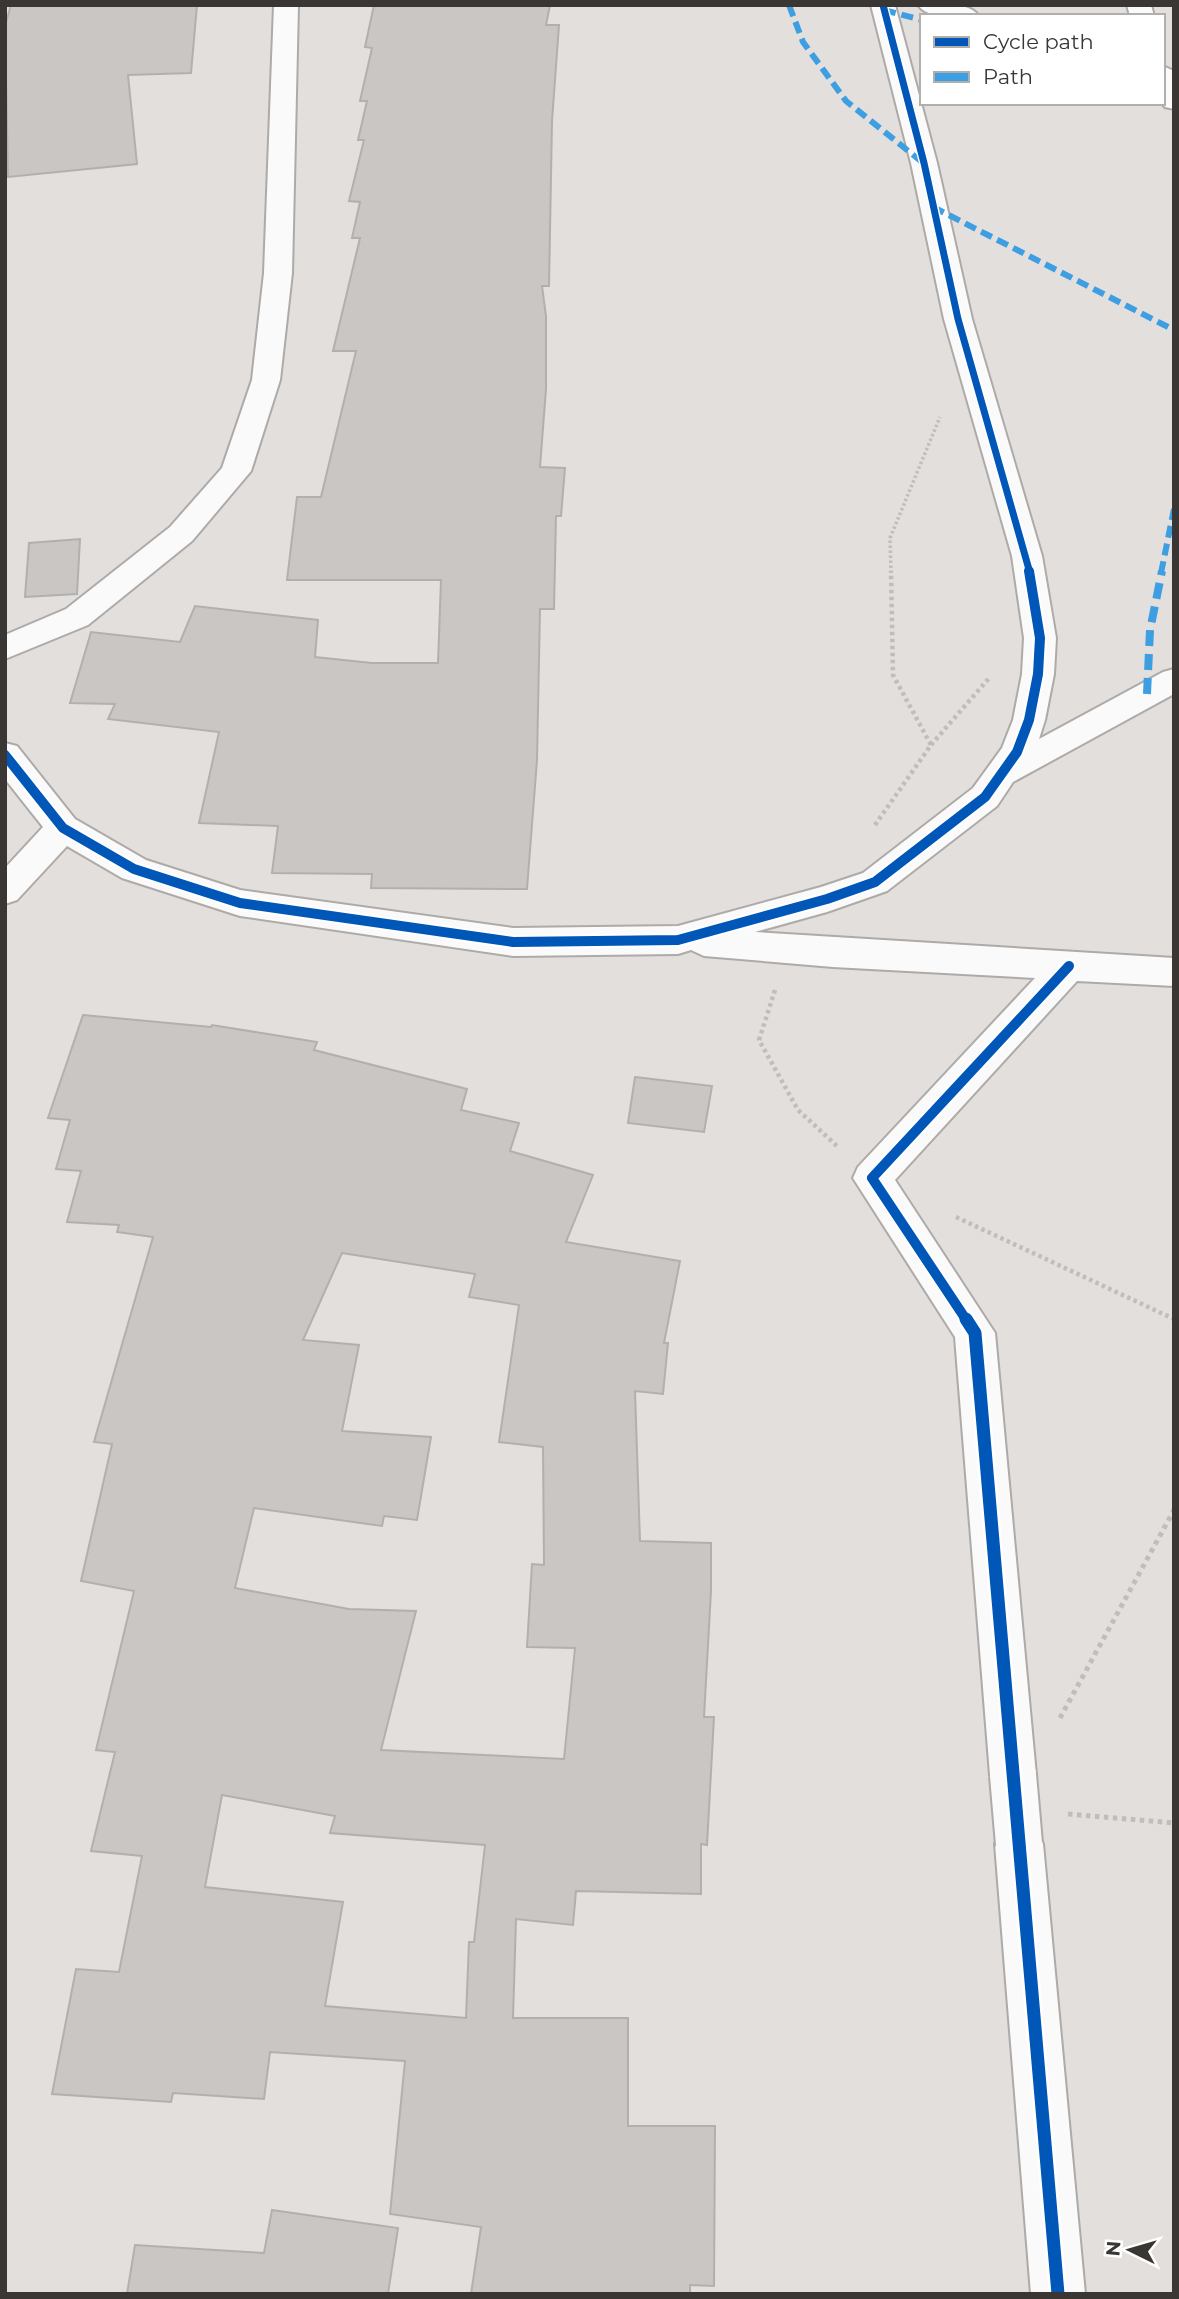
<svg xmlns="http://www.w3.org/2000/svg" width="1179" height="2299" viewBox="0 0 1179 2299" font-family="Montserrat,sans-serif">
  <rect width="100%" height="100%" fill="#e2dfdd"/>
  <path fill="#c9c6c4" stroke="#b2b0ae" stroke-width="2" fill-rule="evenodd" d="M11 5H197L191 73 128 75 137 164 8 177 5 26Z
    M374 5H550L546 25H559L552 121 549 286H542L546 316V389L540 467 565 468 561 516H556L554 609H540L537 760 527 889 371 888 372 874 272 873 278 826 199 823 219 732 108 719 115 704 70 703 91 632 180 642 195 606 318 620 315 657 372 663H438L441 580H287L297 497H321L356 351H333L360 238H352L360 202 349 201 364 140H358L367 101H360L372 48 365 47Z
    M80 539 77 594 25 597 29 543Z
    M83 1015 211 1027 212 1025 317 1042 314 1050 467 1089 461 1110 519 1123 510 1151 593 1175 566 1242 680 1261 664 1343H668L663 1394 635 1391 640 1541 711 1543V1591L704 1717H714L707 1845 701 1844V1894L576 1891 573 1925 516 1919 513 2018H628V2126H715L714 2286 690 2285V2294H471L481 2227 390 2214 405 2061 270 2052 264 2099 173 2093 171 2102 52 2094 76 1969 119 1972 142 1856 91 1851 115 1752 96 1750 134 1591 81 1581 112 1444 94 1442 153 1237 117 1232 119 1225 67 1222 81 1171 56 1169 70 1120 48 1118ZM342 1253 475 1274 469 1297 519 1305 499 1442 543 1447 544 1565 532 1564 527 1647 575 1648 564 1759 381 1750 416 1611 349 1609 235 1588 254 1508 382 1526 384 1516 417 1520 431 1437 342 1431 359 1345 303 1340ZM222 1795 335 1816 330 1833 485 1845 474 1942H469L466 2018 325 2006 343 1902 205 1887Z
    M635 1077 712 1086 704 1132 628 1123Z
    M272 2210 398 2228 388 2294H127L135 2245 264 2253Z"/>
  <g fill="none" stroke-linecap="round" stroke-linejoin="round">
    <defs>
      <path id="minor" d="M274 5H298L292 273 280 380 251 471 192 541 88 625 5 659V635L66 609 170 527 222 468 252 380 264 273Z
        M871 5H895L937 163 972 319 1042 556 1056 638 1054 674 1045 720 1039 739 1163 672 1174 669V694L1013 782 997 806 887 891 827 912 755 932 1174 958V986L1077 981 895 1180 995 1333 1036 1775 1029 1791 1013 1798 997 1791 990 1775 955 1337 853 1178 858 1167 1035 978 833 967 704 956 691 950 678 954 513 956 240 916 122 878 67 846 17 900 5 904V868L43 827 5 779V743L17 746 75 819 146 860 240 890 513 928 678 926 821 887 863 873 973 788 1002 748 1013 720 1022 674 1024 638 1012 556 944 319 911 163Z
        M918 5C935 5 968 0 979 16 962 16 929 21 918 5Z
        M1127 5H1151L1154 16H1130Z
        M1163 66 1174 71V109L1165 107 1162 103Z
        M1019 1820 1036 1827 1043 1844 1085 2294H1031L995 1844 1002 1827Z"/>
    </defs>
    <use href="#minor" stroke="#adaaa8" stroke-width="4"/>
    <path stroke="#bfbebd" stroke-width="3.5" stroke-dasharray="2.5 2.5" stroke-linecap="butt" d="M891 573 890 538 940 417"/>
    <path stroke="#bfbebd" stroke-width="4.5" stroke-dasharray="3.5 3.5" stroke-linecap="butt" d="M931 745 990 677
      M875 825 931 745 893 675 891 571
      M775 990 759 1040 798 1110 838 1147
      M956 1217 1174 1319"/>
    <path stroke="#bfbebd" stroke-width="5" stroke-dasharray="4.5 4.5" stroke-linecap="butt" d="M1060 1718 1174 1510
      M1068 1814 1174 1823"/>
    <use href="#minor" fill="#fbfafa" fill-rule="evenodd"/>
    <defs>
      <path id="minor-bridge" d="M1013 1775 1019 1844"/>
    </defs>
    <use href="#minor-bridge" stroke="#adaaa8" stroke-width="50" stroke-linecap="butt"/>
    <use href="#minor-bridge" stroke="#fbfafa" stroke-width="46"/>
    <path stroke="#3e9ee2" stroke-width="6" stroke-dasharray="12 6" stroke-linecap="butt" d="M789 5 803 42 846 101 922 162
      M884 10 922 20
      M933 207 1174 330
      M1161 573 1174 509"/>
    <path stroke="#3e9ee2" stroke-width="8" stroke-dasharray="16 8" stroke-linecap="butt" d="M1147 694 1150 630 1162 571"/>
    <defs>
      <path id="cycleway-far2" d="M883 5 924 163 958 319 1030 573"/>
      <path id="cycleway-far1" d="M5 755 63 828 134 869 240 903 513 942 678 940 827 899 875 882 985 797 1017 752 1029 720 1038 674 1040 638 1029 571
        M967 1321 872 1178 1069 966"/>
      <path id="cycleway" d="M966 1319 975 1333 1058 2294"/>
    </defs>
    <use href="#cycleway-far2" stroke="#fff" stroke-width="10"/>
    <use href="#cycleway-far1" stroke="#fff" stroke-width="14"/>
    <use href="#cycleway" stroke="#fff" stroke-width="18"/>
    <use href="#cycleway-far2" stroke="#0057b8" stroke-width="7"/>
    <use href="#cycleway-far1" stroke="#0057b8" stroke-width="10"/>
    <use href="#cycleway" stroke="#0057b8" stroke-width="13"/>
  </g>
  <rect width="1179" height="2299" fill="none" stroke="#393634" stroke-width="14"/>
  <rect x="920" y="14" width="245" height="91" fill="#ffffff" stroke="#b0afae" stroke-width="2"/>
  <rect x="934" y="37" width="35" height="10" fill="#0057b8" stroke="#b0afae" stroke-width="2"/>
  <text x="983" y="49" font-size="21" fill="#393634">Cycle path</text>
  <rect x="934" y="72" width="35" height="10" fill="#3e9ee2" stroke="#b0afae" stroke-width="2"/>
  <text x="983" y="84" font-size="21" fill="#393634">Path</text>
  <g transform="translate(1130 2250) rotate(275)" stroke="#ffffff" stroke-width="5" paint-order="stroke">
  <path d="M0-5L12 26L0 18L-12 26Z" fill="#393634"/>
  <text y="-10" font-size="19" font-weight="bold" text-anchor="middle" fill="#393634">N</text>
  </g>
</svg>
